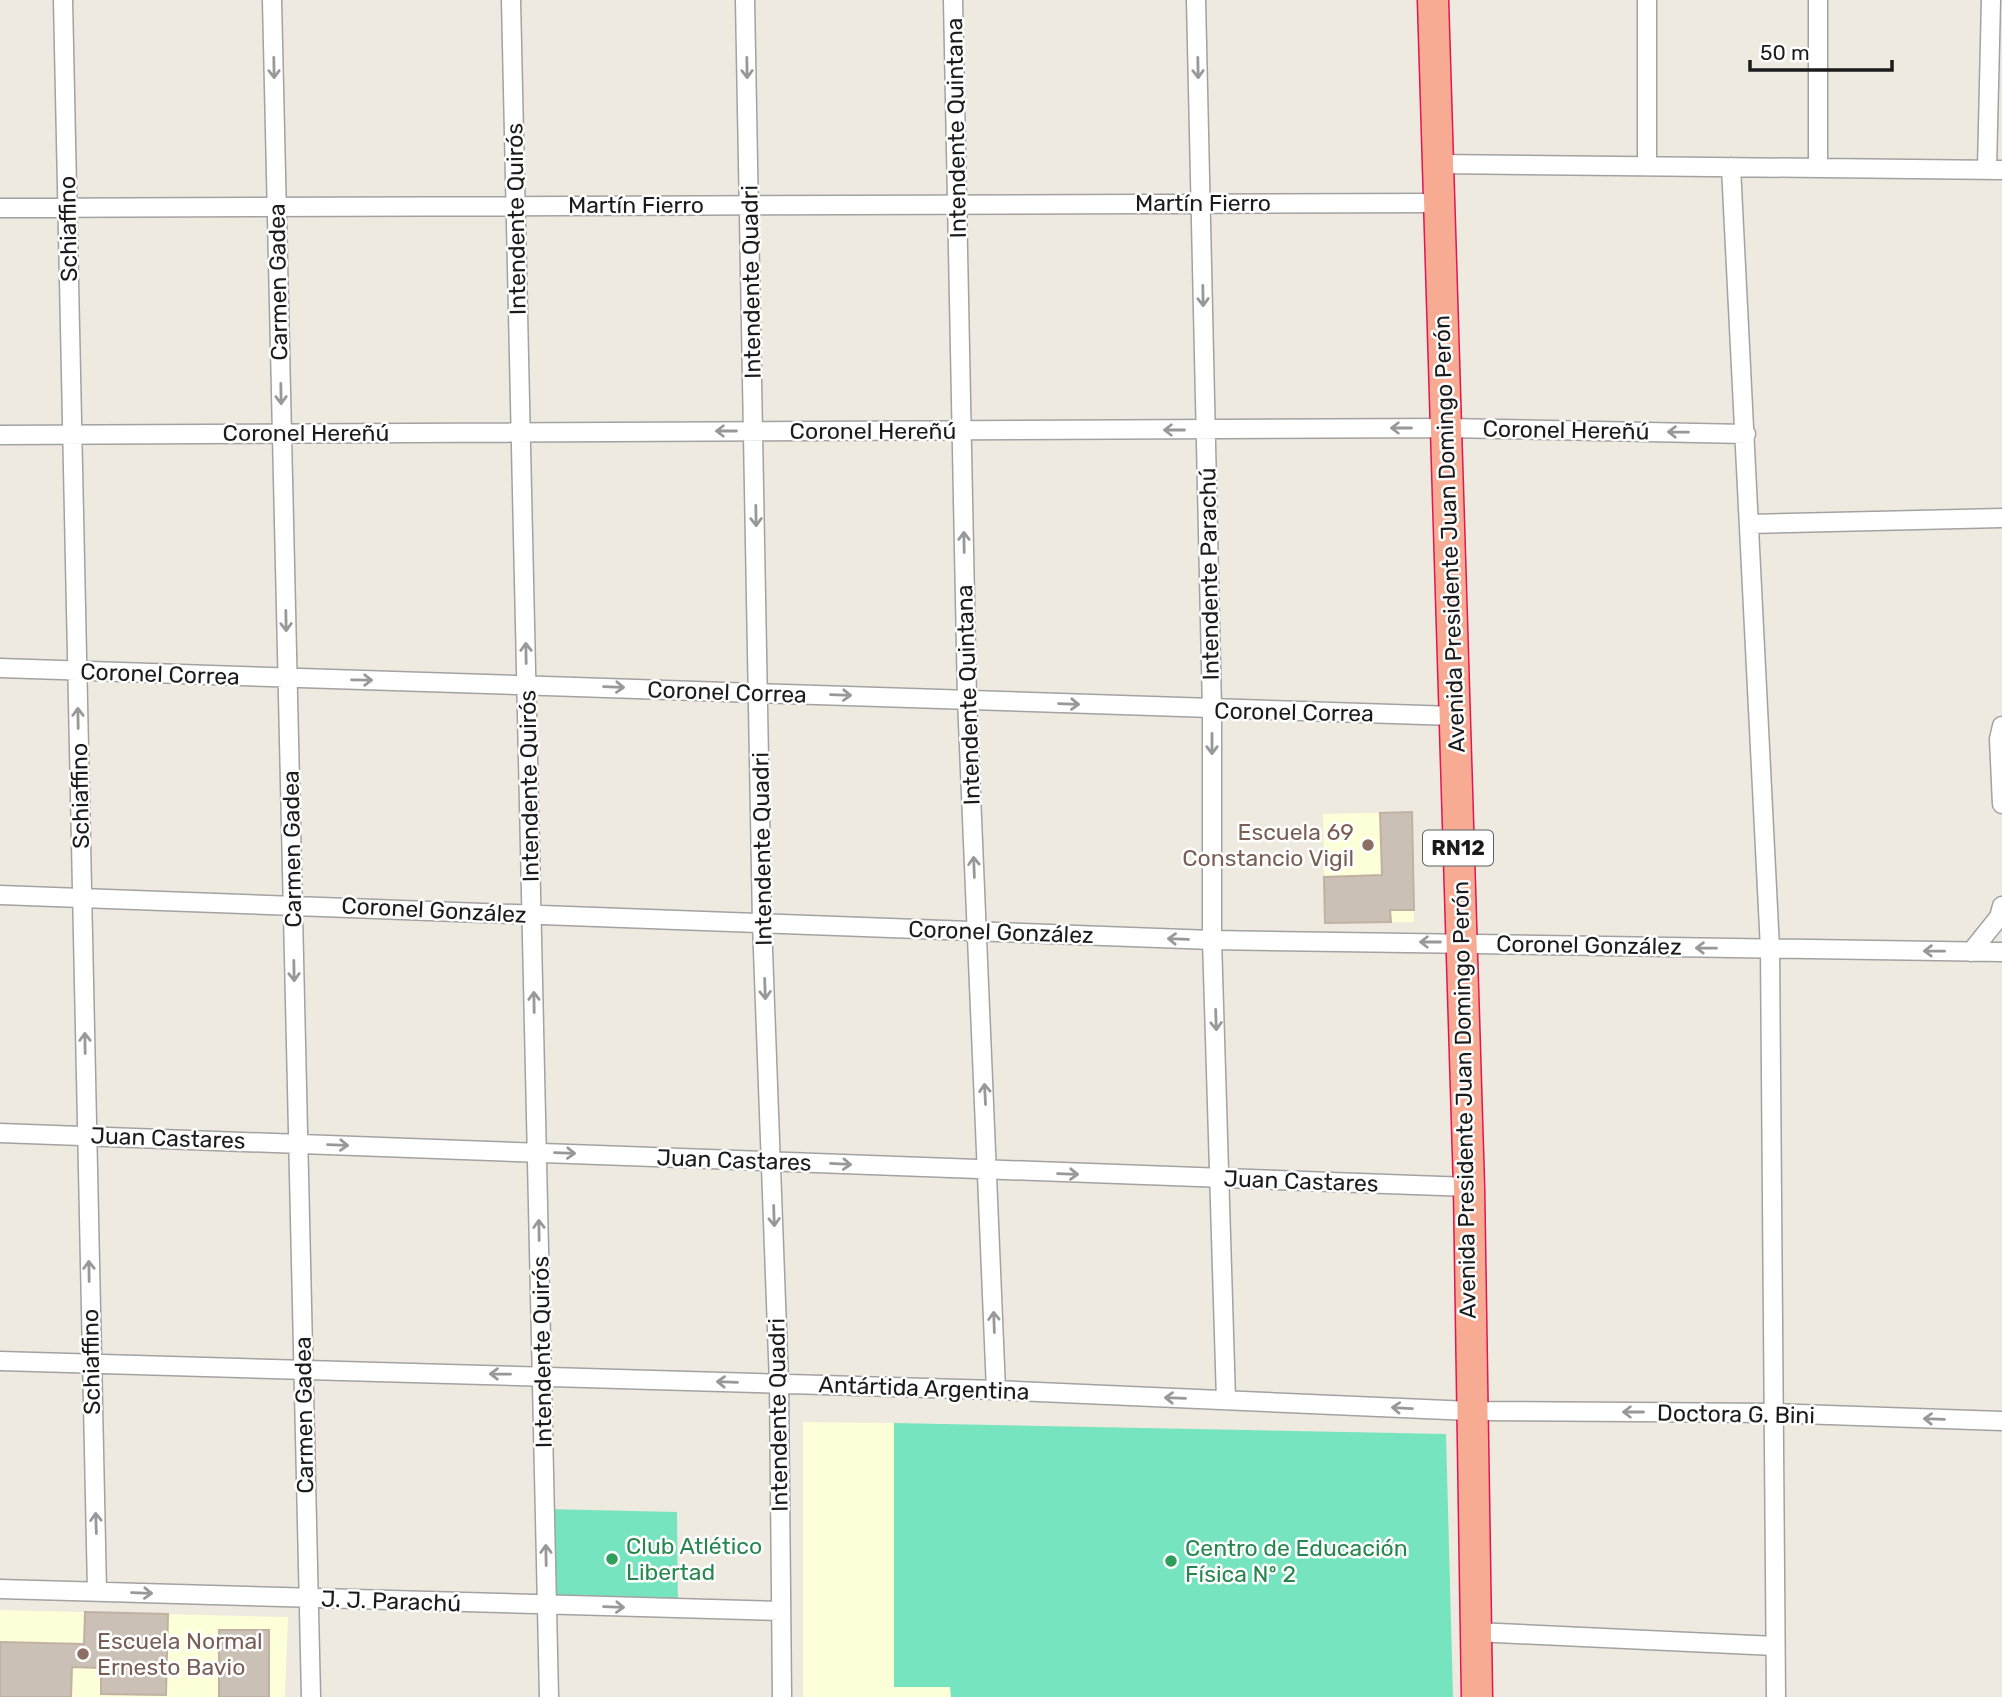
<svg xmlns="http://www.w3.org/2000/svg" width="2002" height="1697" viewBox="0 0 2002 1697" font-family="Rubik,sans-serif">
  <rect width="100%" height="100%" fill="#eeeae0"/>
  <path fill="#fdffd8" d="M1412 812 1414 922 1325 923 1323 814Z
    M803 1422 894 1423V1686L951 1687V1697H803Z
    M0 1610 288 1617 285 1697H0Z"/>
  <path fill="#76e5bf" d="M894 1423 1446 1434 1453 1697H951L950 1687H894Z
    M545 1509 677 1512 678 1609 547 1605Z"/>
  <path fill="#cac0b6" stroke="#c1b1a1" stroke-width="2" d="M1412 812 1414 910H1390L1391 922 1325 923 1324 877 1382 875 1380 813Z
    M85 1612 168 1614 166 1695 101 1694V1668L72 1667 71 1697H0V1642L84 1644Z
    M219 1630H269V1697H219Z"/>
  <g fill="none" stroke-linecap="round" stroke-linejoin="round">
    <defs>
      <path id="minor" d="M63 0 97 1591
        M272 0 311 1697
        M511 0 549 1697
        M745 0 762 923 779 1384 782 1697
        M953 0 967 699 996 1390
        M1196 0 1212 710V940L1226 1400
        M1818 0V168
        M1438 164 2002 170
        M1647 166V0
        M1731 167 1770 949 1776 1697
        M1987 169 1991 0
        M0 208 1439 203
        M0 435 1446 428 1746 434
        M1750 524 2002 518
        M0 668 1454 716
        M2002 726 1999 739 2002 804
        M0 895 1212 940 2002 952
        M1971 952 1999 917 2002 906
        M0 1133 1469 1187
        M0 1361 996 1390 1470 1411 1774 1413 2002 1421
        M0 1589 781 1611
        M1475 1632 1775 1646"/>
      <path id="trunk" d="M1433 0 1469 1187 1477 1697"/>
    </defs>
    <use href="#minor" stroke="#a2a2a2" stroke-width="21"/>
    <use href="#trunk" stroke="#e41552" stroke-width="33"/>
    <use href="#minor" stroke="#fff" stroke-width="18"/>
    <use href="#trunk" stroke="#f6ab92" stroke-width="30"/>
  </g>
  <defs><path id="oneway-shaft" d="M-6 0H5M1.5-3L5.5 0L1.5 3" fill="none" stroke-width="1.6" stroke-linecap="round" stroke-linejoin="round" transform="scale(1.75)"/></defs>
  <g stroke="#989898">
    <use href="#oneway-shaft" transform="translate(274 68) rotate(89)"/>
    <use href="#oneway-shaft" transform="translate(747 68) rotate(89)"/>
    <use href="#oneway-shaft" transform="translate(1198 68) rotate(89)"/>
    <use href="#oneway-shaft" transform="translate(1203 296) rotate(89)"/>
    <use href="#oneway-shaft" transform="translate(281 394) rotate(89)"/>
    <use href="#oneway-shaft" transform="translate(1401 428) rotate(180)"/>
    <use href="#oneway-shaft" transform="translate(1174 430) rotate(180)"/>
    <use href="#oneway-shaft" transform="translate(726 431) rotate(180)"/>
    <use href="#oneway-shaft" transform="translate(1678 432) rotate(-179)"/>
    <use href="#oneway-shaft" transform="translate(756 516) rotate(89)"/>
    <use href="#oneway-shaft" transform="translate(964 542) rotate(-91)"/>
    <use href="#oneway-shaft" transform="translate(286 621) rotate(89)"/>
    <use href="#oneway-shaft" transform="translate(526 653) rotate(-91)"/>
    <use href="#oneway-shaft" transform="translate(362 680) rotate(1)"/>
    <use href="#oneway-shaft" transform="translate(614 687) rotate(2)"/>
    <use href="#oneway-shaft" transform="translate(841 695) rotate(2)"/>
    <use href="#oneway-shaft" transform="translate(1069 704) rotate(2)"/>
    <use href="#oneway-shaft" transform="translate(78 718) rotate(-91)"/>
    <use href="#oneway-shaft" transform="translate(1212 744) rotate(90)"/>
    <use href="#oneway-shaft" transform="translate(974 867) rotate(-92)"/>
    <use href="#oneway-shaft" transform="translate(1178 939) rotate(-178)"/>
    <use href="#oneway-shaft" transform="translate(1430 942) rotate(-180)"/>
    <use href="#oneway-shaft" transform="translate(1706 948) rotate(-179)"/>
    <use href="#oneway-shaft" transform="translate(1934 951) rotate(-179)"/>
    <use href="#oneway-shaft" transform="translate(294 971) rotate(89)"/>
    <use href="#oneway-shaft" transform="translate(765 989) rotate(88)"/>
    <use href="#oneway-shaft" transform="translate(534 1002) rotate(-91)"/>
    <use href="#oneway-shaft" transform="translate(1216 1020) rotate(88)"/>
    <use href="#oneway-shaft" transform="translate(85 1043) rotate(-91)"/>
    <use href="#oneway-shaft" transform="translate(985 1094) rotate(-93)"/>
    <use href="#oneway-shaft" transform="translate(338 1145) rotate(2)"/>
    <use href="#oneway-shaft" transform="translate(565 1153) rotate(2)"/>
    <use href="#oneway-shaft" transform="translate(841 1164) rotate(3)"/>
    <use href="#oneway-shaft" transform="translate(1068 1174) rotate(2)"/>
    <use href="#oneway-shaft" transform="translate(774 1216) rotate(88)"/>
    <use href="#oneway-shaft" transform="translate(539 1230) rotate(-91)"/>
    <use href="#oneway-shaft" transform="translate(89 1271) rotate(-91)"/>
    <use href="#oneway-shaft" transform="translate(994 1322) rotate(-92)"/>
    <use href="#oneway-shaft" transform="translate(500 1374) rotate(-179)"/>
    <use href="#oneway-shaft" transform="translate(727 1382) rotate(-178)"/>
    <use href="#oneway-shaft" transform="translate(1175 1398) rotate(-178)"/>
    <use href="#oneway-shaft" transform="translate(1402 1408) rotate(-177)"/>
    <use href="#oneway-shaft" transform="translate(1633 1412) rotate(-180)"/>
    <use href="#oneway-shaft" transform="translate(1934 1419) rotate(-178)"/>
    <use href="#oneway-shaft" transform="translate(96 1523) rotate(-92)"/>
    <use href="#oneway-shaft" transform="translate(546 1555) rotate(-91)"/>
    <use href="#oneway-shaft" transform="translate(142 1593) rotate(2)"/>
    <use href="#oneway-shaft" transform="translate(614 1607) rotate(2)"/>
  </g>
  <g fill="#8d6e63" stroke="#fff" stroke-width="2.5">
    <circle cx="1368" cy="845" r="7"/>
    <circle cx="83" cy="1654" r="7"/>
  </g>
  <g fill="#2e9e5b" stroke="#fff" stroke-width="2.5">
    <circle cx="612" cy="1559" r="7"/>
    <circle cx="1171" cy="1561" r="7"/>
  </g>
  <g text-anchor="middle" stroke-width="5" stroke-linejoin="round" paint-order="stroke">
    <rect fill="#fff" stroke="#5f5f5f" stroke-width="2" x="1423" y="830.5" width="70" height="35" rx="5"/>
    <g font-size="21" font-weight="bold" fill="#1b1b1b">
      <text x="1458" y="855">RN12</text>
    </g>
    <g font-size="23" fill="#1b1b1b" stroke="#fff">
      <text transform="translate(956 128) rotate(-91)" y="8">Intendente Quintana</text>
      <text x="1203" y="211">Martín Fierro</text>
      <text x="636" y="213">Martín Fierro</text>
      <text transform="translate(516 219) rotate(-91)" y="8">Intendente Quirós</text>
      <text transform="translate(68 229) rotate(-91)" y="8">Schiaffino</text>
      <text transform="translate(278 282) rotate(-91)" y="8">Carmen Gadea</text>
      <text transform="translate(751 282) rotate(-91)" y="8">Intendente Quadri</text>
      <text transform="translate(1566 430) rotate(1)" y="8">Coronel Hereñú</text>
      <text x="873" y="439">Coronel Hereñú</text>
      <text x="306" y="441">Coronel Hereñú</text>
      <text transform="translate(1449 534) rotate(-92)" y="8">Avenida Presidente Juan Domingo Perón</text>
      <text transform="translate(1209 574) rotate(-91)" y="8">Intendente Parachú</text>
      <text transform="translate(160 674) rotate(2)" y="8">Coronel Correa</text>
      <text transform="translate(727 692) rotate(2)" y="8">Coronel Correa</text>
      <text transform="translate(968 695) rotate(-92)" y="8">Intendente Quintana</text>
      <text transform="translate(1294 712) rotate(1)" y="8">Coronel Correa</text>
      <text transform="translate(529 786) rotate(-91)" y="8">Intendente Quirós</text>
      <text transform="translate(80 796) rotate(-91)" y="8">Schiaffino</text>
      <text transform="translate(292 849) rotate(-91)" y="8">Carmen Gadea</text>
      <text transform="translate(762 849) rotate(-91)" y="8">Intendente Quadri</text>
      <text transform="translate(434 910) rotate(3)" y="8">Coronel González</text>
      <text transform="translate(1001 932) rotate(2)" y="8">Coronel González</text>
      <text transform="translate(1589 945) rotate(1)" y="8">Coronel González</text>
      <text transform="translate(1464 1100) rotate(-91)" y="8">Avenida Presidente Juan Domingo Perón</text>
      <text transform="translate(168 1138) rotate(2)" y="8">Juan Castares</text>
      <text transform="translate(734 1160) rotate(2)" y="8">Juan Castares</text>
      <text transform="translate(1301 1181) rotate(2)" y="8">Juan Castares</text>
      <text transform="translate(542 1352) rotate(-91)" y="8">Intendente Quirós</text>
      <text transform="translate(91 1362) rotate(-91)" y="8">Schiaffino</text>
      <text transform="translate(924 1388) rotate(2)" y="8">Antártida Argentina</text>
      <text transform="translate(1736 1414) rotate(1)" y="8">Doctora G. Bini</text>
      <text transform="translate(304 1415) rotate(-91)" y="8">Carmen Gadea</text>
      <text transform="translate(778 1415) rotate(-91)" y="8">Intendente Quadri</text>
      <text transform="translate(391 1601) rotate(2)" y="8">J. J. Parachú</text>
    </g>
    <g font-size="23" fill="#785e54" stroke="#fff" text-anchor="end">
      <text x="1354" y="840">Escuela 69<tspan x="1354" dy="26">Constancio Vigil</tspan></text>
      <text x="97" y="1649" text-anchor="start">Escuela Normal<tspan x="97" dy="26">Ernesto Bavio</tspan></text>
    </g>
    <g font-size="23" fill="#27864d" stroke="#fff" text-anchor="start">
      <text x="626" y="1554">Club Atlético<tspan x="626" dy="26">Libertad</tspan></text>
      <text x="1185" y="1556">Centro de Educación<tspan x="1185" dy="26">Física Nº 2</tspan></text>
    </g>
  </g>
  <path d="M1750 60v10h142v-10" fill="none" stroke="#1b1b1b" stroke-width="3.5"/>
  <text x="1760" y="60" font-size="21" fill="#1b1b1b" stroke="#ffffff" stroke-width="5" paint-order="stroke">50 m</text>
</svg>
